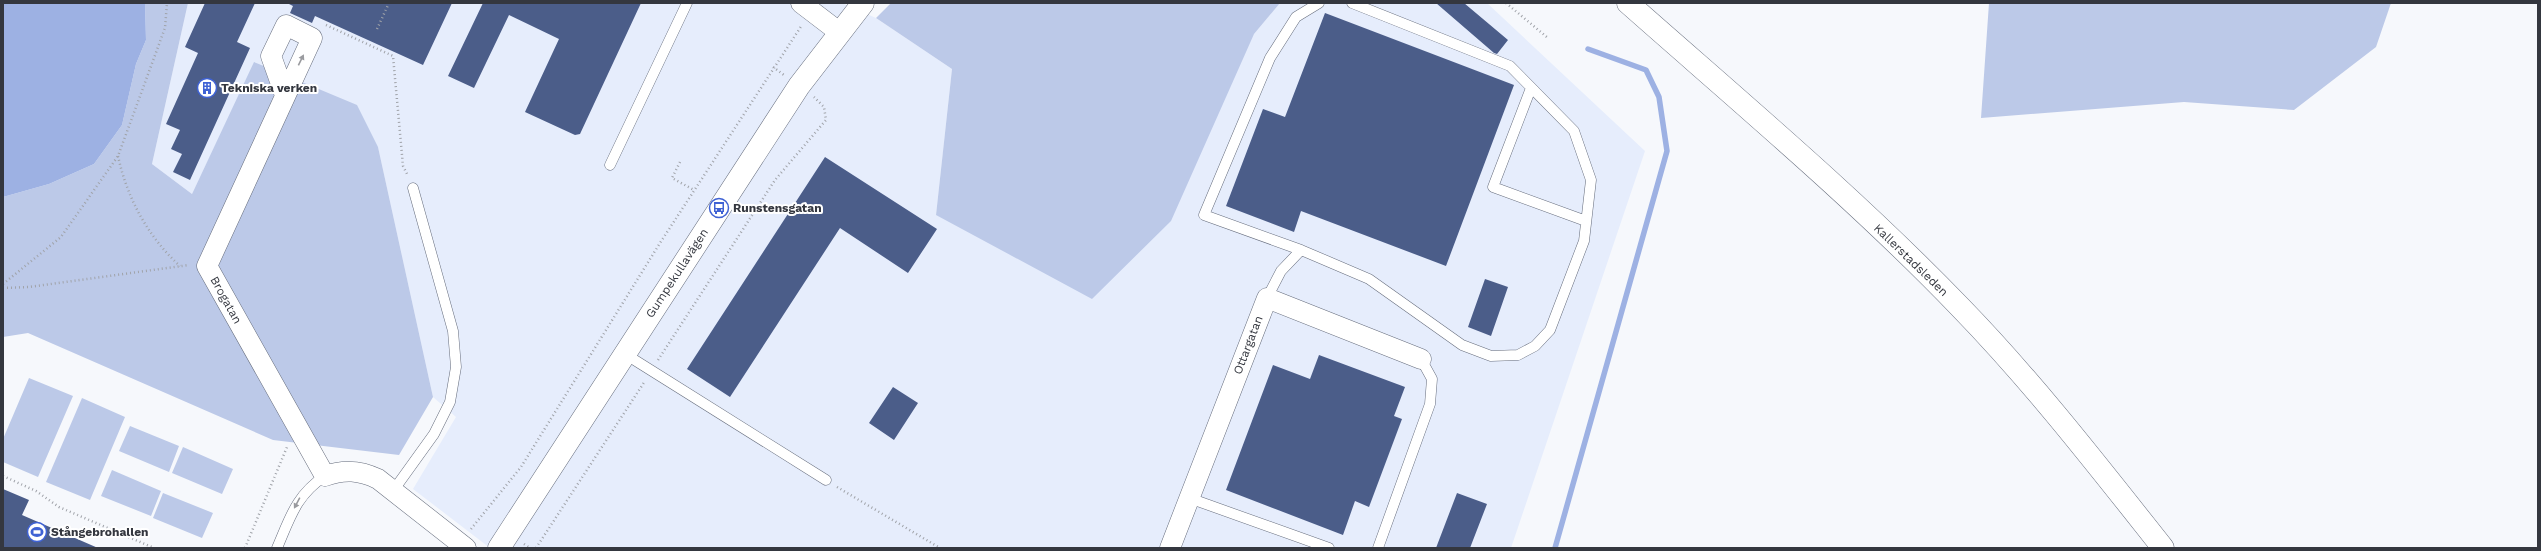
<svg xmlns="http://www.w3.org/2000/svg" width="2541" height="551" viewBox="0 0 2541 551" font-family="'Work Sans',sans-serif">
  <rect width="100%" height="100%" fill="#f6f8fc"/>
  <path fill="#e6edfc" d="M188 3H842L876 18 952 69 936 215 1254 34 1280 3H1487L1645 151 1511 548H490L413 489 456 417 433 397 378 147 255 62 192 194 152 164Z"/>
  <path fill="#bcc9e8" d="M145 3H188L152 164 192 194 254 62 357 105 378 147 433 397 399 455 273 440 28 333 3 337V197L49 184 94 164 122 125 136 64 146 40Z
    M891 3H1280L1254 34 1171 221 1092 299 936 215 952 69 876 18Z
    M1989 3H2391L2376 47 2294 110 2184 102 1981 118Z
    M29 378 73 396 38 477 3 462V439Z
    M82 398 125 417 90 500 46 482Z
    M130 426 179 446 169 472 119 451Z
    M183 447 233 469 222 494 172 473Z
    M112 470 161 491 151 516 101 496Z
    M163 493 213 513 202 538 153 518Z"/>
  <path fill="#9db1e3" d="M3 3H145L146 40 136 64 122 125 94 164 49 184 3 197Z"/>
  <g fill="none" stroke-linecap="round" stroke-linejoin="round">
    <path stroke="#9db1e3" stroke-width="5.5" d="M1555 548 1667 151 1659 97 1646 70 1588 49"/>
  </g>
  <path fill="#4b5d89" d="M205 3H255L237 42 250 48 190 180 173 172 182 154 171 149 180 130 166 124 198 53 185 47Z
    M287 3H452L423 65 315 16 312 23 290 13 293 6Z
    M483 3H641L580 134 575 135 525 112 559 39 509 15 474 88 448 76Z
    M1436 3H1464L1508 40 1497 54 1494 53Z
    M1325 13 1514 85 1446 266 1301 211 1294 232 1226 206 1263 109 1285 117Z
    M825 157 937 229 908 273 840 228 730 397 687 369Z
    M1485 279 1508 287 1491 336 1468 327Z
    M1319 355 1405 387 1394 416 1402 419 1369 507 1355 501 1343 535 1226 490 1273 365 1310 379Z
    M893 387 918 403 894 440 869 423Z
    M3 489 29 500 22 515 98 548H3Z
    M1457 493 1487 504 1470 548H1436Z"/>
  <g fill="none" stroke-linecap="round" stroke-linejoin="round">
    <defs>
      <path id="lane" d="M1319 3 1296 17 1270 58 1204 215 1301 250 1369 279 1462 345 1491 356 1518 355 1535 346 1550 330 1584 241 1591 180 1574 131 1510 66 1352 3
        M1531 88 1493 187 1586 221
        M610 165 687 3
        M1267 298 1281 271 1301 250
        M625 354 826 480
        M393 491 434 434 450 402 456 367 453 331 413 188
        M1189 498 1329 548
        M277 548C290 518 296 495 325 476
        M1378 548 1430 404 1432 379 1421 359"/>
      <path id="street" d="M801 3 839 32
        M285 95 271 56 286 25 312 38 207 266 325 476C344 469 360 470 378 479L466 548
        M1170 548 1267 298 1421 359"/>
      <path id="secondary" d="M1628 3C1740 102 1856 199 1960 307 2033 382 2098 466 2163 548
        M499 548 799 86 863 3"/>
    </defs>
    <use href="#lane" stroke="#666d7d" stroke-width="11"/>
    <use href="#street" stroke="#666d7d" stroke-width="21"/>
    <use href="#secondary" stroke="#666d7d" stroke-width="23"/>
    <path stroke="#a0a3a9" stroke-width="2.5" stroke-dasharray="1 3" stroke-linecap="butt" d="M1506 3 1548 38
      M326 25 393 56 403 166 408 176
      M377 29 389 3
      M773 67 784 75
      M118 156C127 198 148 237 180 266
      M680 162 672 178 694 190
      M3 284 61 237 118 156 165 28 167 3
      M3 288 29 287 189 265
      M658 360 775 180 826 120 824 107 814 97
      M3 476 36 491 59 507 154 548
      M837 487 940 548
      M471 529 521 467 660 243 802 25
      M524 544 530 548
      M245 548 287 447
      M536 548 645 381"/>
    <use href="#lane" stroke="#fff" stroke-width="10"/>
    <use href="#street" stroke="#fff" stroke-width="20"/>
    <use href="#secondary" stroke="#fff" stroke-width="22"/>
  </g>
  <defs><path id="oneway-solid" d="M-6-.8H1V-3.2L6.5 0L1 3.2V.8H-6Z"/></defs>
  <g fill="#9a9b9f">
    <use href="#oneway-solid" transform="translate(301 60) rotate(-64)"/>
    <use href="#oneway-solid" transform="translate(297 503) rotate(118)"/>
  </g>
  <defs>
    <symbol id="building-ring" viewBox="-11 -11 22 22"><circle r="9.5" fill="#fff" stroke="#3f62d4" stroke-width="1.5"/><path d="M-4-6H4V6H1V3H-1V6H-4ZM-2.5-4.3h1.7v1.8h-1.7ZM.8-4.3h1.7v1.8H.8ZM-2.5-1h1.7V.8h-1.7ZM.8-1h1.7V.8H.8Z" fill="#3f62d4"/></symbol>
    <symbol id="bus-ring" viewBox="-11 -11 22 22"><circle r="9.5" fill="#fff" stroke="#3f62d4" stroke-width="1.5"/><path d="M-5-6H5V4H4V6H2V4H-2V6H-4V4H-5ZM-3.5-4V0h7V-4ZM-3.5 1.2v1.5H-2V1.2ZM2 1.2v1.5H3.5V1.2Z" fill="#3f62d4"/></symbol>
    <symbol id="stadium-ring" viewBox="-11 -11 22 22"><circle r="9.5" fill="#fff" stroke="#3f62d4" stroke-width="1.5"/><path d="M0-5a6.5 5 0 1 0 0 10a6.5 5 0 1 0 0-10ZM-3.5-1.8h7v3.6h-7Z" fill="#3f62d4"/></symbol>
  </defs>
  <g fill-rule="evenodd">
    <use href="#building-ring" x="196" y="77" width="22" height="22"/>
    <use href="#bus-ring" x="708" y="197" width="22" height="22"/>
    <use href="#stadium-ring" x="26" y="521" width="22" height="22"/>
  </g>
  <g text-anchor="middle" stroke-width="4" stroke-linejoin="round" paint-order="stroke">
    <g font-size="12" font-weight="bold" fill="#34373f" stroke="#fff" text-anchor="start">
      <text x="221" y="92">Tekniska verken</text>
      <text x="733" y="212">Runstensgatan</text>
      <text x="51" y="536">Stångebrohallen</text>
    </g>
    <g font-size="12" fill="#34373f" stroke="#fff">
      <text transform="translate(1911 260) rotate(44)" y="4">Kallerstadsleden</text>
      <text transform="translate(677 273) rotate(-57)" y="4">Gumpekullavägen</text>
      <text transform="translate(226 300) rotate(61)" y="4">Brogatan</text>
      <text transform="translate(1248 345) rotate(-69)" y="4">Ottargatan</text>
    </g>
  </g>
  <rect width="2541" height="551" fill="none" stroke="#34373f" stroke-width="8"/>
</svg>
